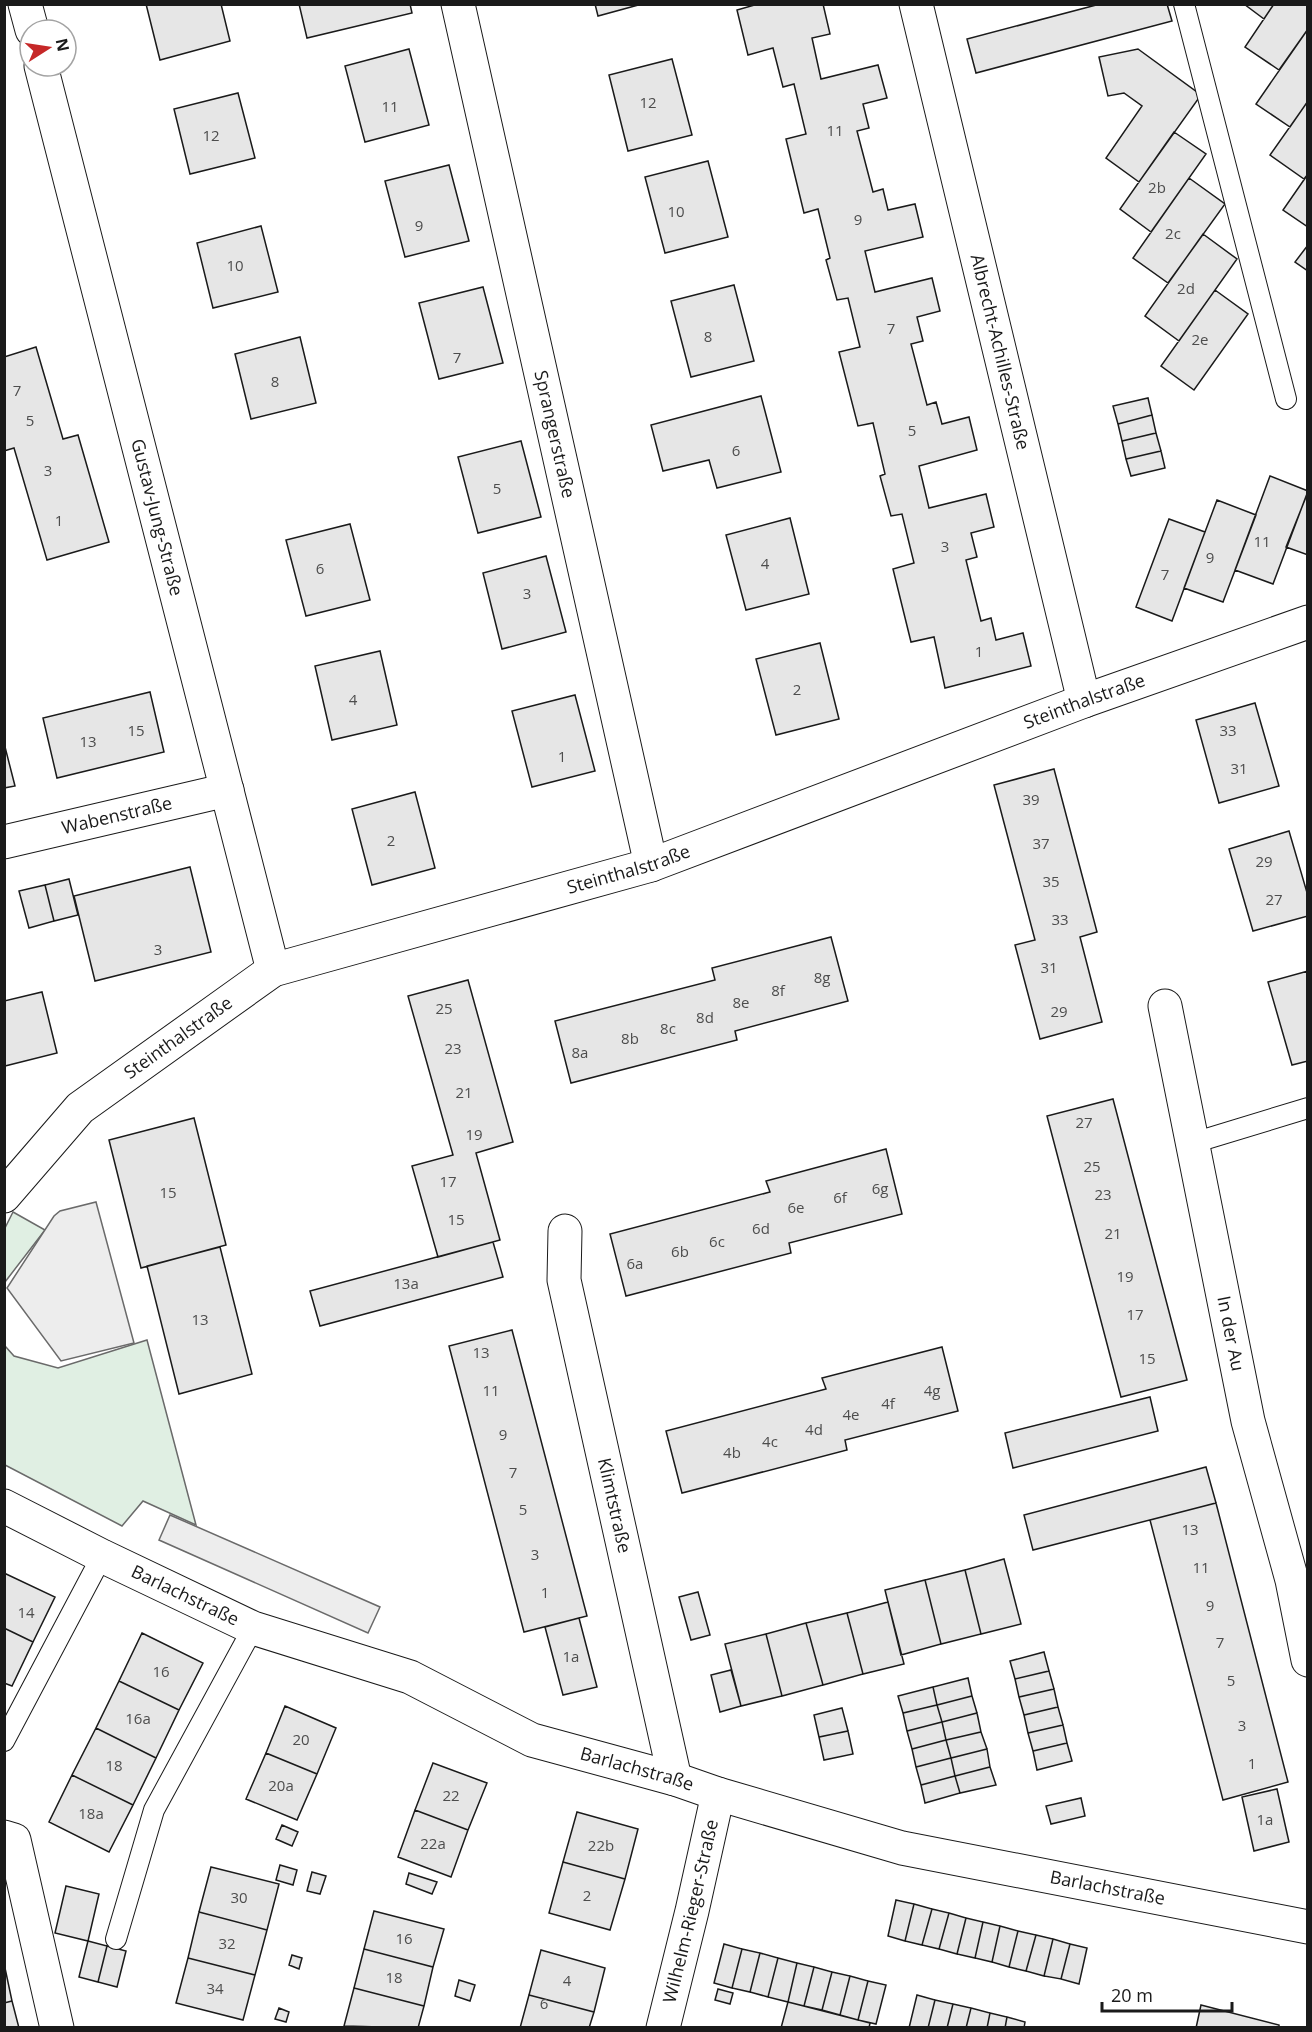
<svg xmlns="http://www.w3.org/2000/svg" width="1312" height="2032" viewBox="0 0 1312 2032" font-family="'Open Sans',sans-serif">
  <rect width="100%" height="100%" fill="#fff"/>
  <path fill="#e0efe3" stroke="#6a6a6a" stroke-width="1.5" d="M13 1212 45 1230 5 1282V1228Z
    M147 1340 196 1525 143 1501 122 1526 5 1465V1346L14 1356 58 1368Z"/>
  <path fill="#ededed" stroke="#6a6a6a" stroke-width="1.5" d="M96 1202 134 1343 61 1361 7 1288 54 1216 60 1211Z
    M170 1515 380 1607 368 1633 159 1540Z"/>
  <path fill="#e6e6e6" stroke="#1a1a1a" stroke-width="1.5" d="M146 4H221L230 41 160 60Z
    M299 4H410L412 13 307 38Z
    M595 4H642L598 16Z
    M758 4H823L830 34 812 38 821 79 878 65 887 98 863 104 869 128 857 131 873 192 883 189 888 210 915 204 923 237 865 251 875 292 932 278 940 311 917 317 923 341 911 344 927 405 936 402 942 424 969 417 977 450 919 466 929 508 986 494 994 527 971 533 977 557 966 560 981 621 991 618 996 640 1023 633 1031 666 945 688 934 637 911 642 893 569 914 563 902 514 891 516 880 476 885 474 873 423 858 426 839 352 860 347 848 298 837 300 826 260 830 258 818 209 804 213 786 139 806 134 794 84 783 87 773 48 748 55 737 10Z
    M1100 4H1167L1172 21 976 73 967 39Z
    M1244 4H1274L1264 19Z
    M1274 4H1308V29L1279 70 1245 47Z
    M1308 29V101L1290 127 1256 104Z
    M409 49 429 125 365 142 345 66Z
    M1138 49 1201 95 1139 182 1106 158 1142 106 1124 93 1108 96 1099 57Z
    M672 59 692 135 628 151 609 75Z
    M238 93 255 158 190 174 174 109Z
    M1308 101V174L1304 179 1270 155Z
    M1174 132 1206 154 1151 232 1120 209Z
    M708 161 728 237 665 253 645 177Z
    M449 165 469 241 405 257 385 181Z
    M1308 174V227L1283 210Z
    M1189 178 1225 204 1168 283 1133 258Z
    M261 226 278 292 213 308 197 243Z
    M1203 234 1237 259 1179 341 1145 316Z
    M1308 245V271L1295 262Z
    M734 285 754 361 691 377 671 301Z
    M483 287 503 363 439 379 419 303Z
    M1215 290 1248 314 1194 390 1161 366Z
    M300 337 316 403 251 419 235 354Z
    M36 347 63 439 78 435 109 542 47 560 14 448 4 451V357Z
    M761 396 781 472 717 488 709 460 663 471 651 425Z
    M1148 398 1152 415 1118 424 1113 406Z
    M1152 415 1156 433 1122 441 1118 424Z
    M1156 433 1161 451 1126 459 1122 441Z
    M521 441 541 517 478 533 458 457Z
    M1161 451 1165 468 1131 476 1126 459Z
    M1270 476 1308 491 1273 584 1235 570Z
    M1308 492V555L1286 547Z
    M1217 500 1256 515 1223 602 1184 588Z
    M790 518 809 594 746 610 726 535Z
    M1169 519 1205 532 1172 621 1136 607Z
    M350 524 370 600 306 616 286 540Z
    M546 556 566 632 502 649 483 573Z
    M820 643 839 719 776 735 756 659Z
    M380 651 397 725 332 740 315 666Z
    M150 692 164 752 57 778 43 718Z
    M575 695 595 771 532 787 512 711Z
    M1255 703 1279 786 1219 803 1196 720Z
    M4 743 15 786 4 788Z
    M1054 769 1097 932 1080 937 1102 1022 1040 1039 1015 945 1035 940 994 785Z
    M415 792 435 868 372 885 352 809Z
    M1289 831 1308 896V916L1253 931 1229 849Z
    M190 867 211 952 95 981 74 896Z
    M69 879 78 915 54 921 45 885Z
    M45 885 54 921 29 928 19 891Z
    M831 937 848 1001 735 1031 737 1040 571 1083 555 1021 715 980 712 968Z
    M1308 971V1061L1292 1065 1268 982Z
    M468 980 513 1142 476 1153 500 1240 438 1257 412 1166 453 1155 408 996Z
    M42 992 57 1053 5 1066 4 1001Z
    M1113 1099 1187 1380 1121 1397 1047 1116Z
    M194 1118 226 1245 141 1268 109 1140Z
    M886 1149 902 1214 789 1243 791 1253 626 1296 610 1234 770 1192 766 1181Z
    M493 1242 503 1277 320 1326 310 1291Z
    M220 1247 252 1374 179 1394 147 1266Z
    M512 1330 587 1616 524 1632 449 1346Z
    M942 1347 958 1411 845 1440 847 1450 682 1493 666 1431 826 1389 822 1378Z
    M1150 1397 1158 1431 1013 1468 1005 1433Z
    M1206 1467 1216 1503 1033 1550 1024 1515Z
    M1216 1503 1288 1782 1223 1800 1150 1520Z
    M1004 1559 1021 1624 981 1634 965 1570Z
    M965 1570 981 1634 941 1644 925 1580Z
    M4 1573 55 1597 33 1642 4 1628Z
    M925 1580 941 1644 901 1655 885 1590Z
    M698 1592 710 1635 691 1640 679 1597Z
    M888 1602 904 1664 863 1674 847 1613Z
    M847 1613 863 1674 823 1685 806 1623Z
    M579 1618 597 1687 563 1695 545 1627Z
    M806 1623 823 1685 782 1696 766 1634Z
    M4 1628 33 1642 12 1686 4 1683Z
    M142 1633 203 1663 179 1710 119 1681Z
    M766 1634 782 1696 741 1706 725 1644Z
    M1044 1652 1049 1671 1015 1679 1010 1661Z
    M731 1670 741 1706 720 1712 711 1675Z
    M1049 1671 1054 1689 1019 1697 1015 1679Z
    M968 1678 972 1696 937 1705 933 1687Z
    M119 1681 179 1710 156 1758 96 1728Z
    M933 1687 937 1705 903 1713 898 1696Z
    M1054 1689 1058 1707 1024 1715 1019 1697Z
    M972 1696 977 1713 942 1722 937 1705Z
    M937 1705 942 1722 907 1731 903 1713Z
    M285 1706 336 1728 317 1774 266 1753Z
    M1058 1707 1063 1725 1028 1733 1024 1715Z
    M842 1708 848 1731 819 1737 814 1715Z
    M977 1713 981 1732 946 1740 942 1722Z
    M942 1722 946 1740 912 1749 907 1731Z
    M1063 1725 1067 1743 1033 1751 1028 1733Z
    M96 1728 156 1758 133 1805 72 1775Z
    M848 1731 853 1754 824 1760 819 1737Z
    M981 1732 987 1749 951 1758 946 1740Z
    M946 1740 951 1758 916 1767 912 1749Z
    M1067 1743 1072 1761 1037 1770 1033 1751Z
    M987 1749 990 1767 955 1776 951 1758Z
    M266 1753 317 1774 297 1820 246 1799Z
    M951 1758 955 1776 921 1785 916 1767Z
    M433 1763 487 1783 468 1830 415 1810Z
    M990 1767 996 1785 960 1793 955 1776Z
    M72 1775 133 1805 109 1852 49 1822Z
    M955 1776 960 1793 925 1803 921 1785Z
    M1277 1789 1289 1842 1254 1851 1242 1797Z
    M1081 1798 1085 1816 1051 1824 1046 1806Z
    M415 1810 468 1830 451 1877 398 1857Z
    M577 1812 638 1829 625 1879 563 1862Z
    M282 1825 298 1832 292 1846 276 1839Z
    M563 1862 625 1879 610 1930 549 1913Z
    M280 1865 297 1870 293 1885 276 1880Z
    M211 1867 279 1884 267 1930 199 1912Z
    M312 1872 326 1876 320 1894 307 1891Z
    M409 1873 437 1882 432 1894 406 1884Z
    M66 1886 99 1894 88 1941 55 1933Z
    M896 1900 914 1904 905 1941 888 1936Z
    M914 1904 932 1909 922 1945 905 1941Z
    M932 1909 949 1913 939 1949 922 1945Z
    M374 1911 444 1929 433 1967 364 1949Z
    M199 1912 267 1930 255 1975 188 1958Z
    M949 1913 966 1918 957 1954 939 1949Z
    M966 1918 983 1922 975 1958 957 1954Z
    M983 1922 1000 1926 992 1962 975 1958Z
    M1000 1926 1018 1931 1009 1967 992 1962Z
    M1018 1931 1036 1935 1026 1971 1009 1967Z
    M1036 1935 1053 1939 1044 1976 1026 1971Z
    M1053 1939 1070 1944 1061 1979 1044 1976Z
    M88 1941 107 1946 98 1982 79 1977Z
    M724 1944 742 1949 732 1988 714 1983Z
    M1070 1944 1087 1948 1079 1984 1061 1979Z
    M107 1946 126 1951 117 1987 98 1982Z
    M364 1949 433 1967 424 2006 354 1988Z
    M742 1949 760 1953 750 1992 732 1988Z
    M541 1950 605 1968 594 2012 529 1995Z
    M760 1953 778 1958 768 1997 750 1992Z
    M292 1955 302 1958 299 1969 289 1965Z
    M188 1958 255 1975 243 2020 176 2003Z
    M778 1958 797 1963 788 2002 768 1997Z
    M797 1963 814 1967 804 2006 788 2002Z
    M814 1967 832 1972 822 2010 804 2006Z
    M5 1968 12 2001 4 2003V1968Z
    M832 1972 850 1976 840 2015 822 2010Z
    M850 1976 868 1981 858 2020 840 2015Z
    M459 1980 475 1985 470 2001 455 1996Z
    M868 1981 886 1985 876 2024 858 2020Z
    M354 1988 424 2006 418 2028 344 2026Z
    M718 1989 733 1993 730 2004 715 2000Z
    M529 1995 594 2012 589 2028H520Z
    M917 1995 935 2000 928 2028H909Z
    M935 2000 953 2004 947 2028H928Z
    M12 2001 19 2028H4V2003Z
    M788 2002 870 2023 869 2028H781Z
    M953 2004 971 2008 966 2028H947Z
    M1201 2005 1279 2025V2028H1196Z
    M279 2008 289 2012 286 2022 275 2019Z
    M971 2008 990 2013 987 2028H966Z
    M990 2013 1007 2017 1005 2028H987Z
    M1007 2017 1025 2022 1024 2028H1005Z"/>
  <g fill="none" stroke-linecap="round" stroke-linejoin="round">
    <defs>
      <path id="lane" d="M1184 4 1286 399
        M1193 1143 1308 1108
        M4 1741 102 1556
        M116 1939 154 1810 253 1628"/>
      <g id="street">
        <path d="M25 4 32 30"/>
        <path id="s1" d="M458 4 651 865"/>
        <path id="s2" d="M916 4 1084 701"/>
        <path id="s3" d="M41 66 273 970"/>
        <path id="s4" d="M4 842 227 790"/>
        <path id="s5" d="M1165 1006 1248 1421 1292 1580 1308 1660"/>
        <path id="s6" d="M4 1196 80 1108 273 970 651 865 1084 701 1308 622"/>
        <path id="s7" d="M565 1231 564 1280 675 1779"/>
        <path id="s8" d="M4 1506 102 1556 253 1628 410 1677 532 1740 675 1779 718 1794 902 1848 1308 1927"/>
        <path d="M4 1837 14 1840 57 2028"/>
        <path id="s9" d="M663 2028 692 1911 718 1794"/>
      </g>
    </defs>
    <use href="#lane" stroke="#1a1a1a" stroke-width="22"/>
    <use href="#street" stroke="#1a1a1a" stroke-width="35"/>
    <use href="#lane" stroke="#fff" stroke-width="20"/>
    <use href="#street" stroke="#fff" stroke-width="33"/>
  </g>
  <g text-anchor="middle" stroke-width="4.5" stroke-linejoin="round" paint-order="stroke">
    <g font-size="15" fill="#4d4d4d">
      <text x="648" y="108">12</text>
      <text x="390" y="112">11</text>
      <text x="835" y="136">11</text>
      <text x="211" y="141">12</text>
      <text x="1157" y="193">2b</text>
      <text x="676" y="217">10</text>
      <text x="858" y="225">9</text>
      <text x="419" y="231">9</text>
      <text x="1173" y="239">2c</text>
      <text x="235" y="271">10</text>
      <text x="1186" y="294">2d</text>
      <text x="891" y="334">7</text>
      <text x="708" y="342">8</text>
      <text x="1200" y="345">2e</text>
      <text x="457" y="363">7</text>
      <text x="275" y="387">8</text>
      <text x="17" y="396">7</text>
      <text x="30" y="426">5</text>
      <text x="912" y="436">5</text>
      <text x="736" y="456">6</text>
      <text x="48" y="476">3</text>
      <text x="497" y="494">5</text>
      <text x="59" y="526">1</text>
      <text x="1262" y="547">11</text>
      <text x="945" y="552">3</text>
      <text x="1210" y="563">9</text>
      <text x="765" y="569">4</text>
      <text x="320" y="574">6</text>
      <text x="1165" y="580">7</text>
      <text x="527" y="599">3</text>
      <text x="979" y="657">1</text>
      <text x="797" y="695">2</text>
      <text x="353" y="705">4</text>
      <text x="136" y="736">15</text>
      <text x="1228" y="736">33</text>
      <text x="88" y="747">13</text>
      <text x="562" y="762">1</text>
      <text x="1239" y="774">31</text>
      <text x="1031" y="805">39</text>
      <text x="391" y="846">2</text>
      <text x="1041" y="849">37</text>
      <text x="1264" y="867">29</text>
      <text x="1051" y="887">35</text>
      <text x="1274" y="905">27</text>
      <text x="1060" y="925">33</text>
      <text x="158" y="955">3</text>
      <text x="1049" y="973">31</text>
      <text x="822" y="983">8g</text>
      <text x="778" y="996">8f</text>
      <text x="741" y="1008">8e</text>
      <text x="444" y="1014">25</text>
      <text x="1059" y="1017">29</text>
      <text x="705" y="1023">8d</text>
      <text x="668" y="1034">8c</text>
      <text x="630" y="1044">8b</text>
      <text x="453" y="1054">23</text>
      <text x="580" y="1058">8a</text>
      <text x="464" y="1098">21</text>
      <text x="1084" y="1128">27</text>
      <text x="474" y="1140">19</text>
      <text x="1092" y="1172">25</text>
      <text x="448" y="1187">17</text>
      <text x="880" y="1194">6g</text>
      <text x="168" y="1198">15</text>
      <text x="1103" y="1200">23</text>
      <text x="840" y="1203">6f</text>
      <text x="796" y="1213">6e</text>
      <text x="456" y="1225">15</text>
      <text x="761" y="1234">6d</text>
      <text x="1113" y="1239">21</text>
      <text x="717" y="1247">6c</text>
      <text x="680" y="1257">6b</text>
      <text x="635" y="1269">6a</text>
      <text x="1125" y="1282">19</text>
      <text x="406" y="1289">13a</text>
      <text x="1135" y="1320">17</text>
      <text x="200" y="1325">13</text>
      <text x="481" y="1358">13</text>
      <text x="1147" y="1364">15</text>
      <text x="491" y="1396">11</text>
      <text x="932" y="1396">4g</text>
      <text x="888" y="1409">4f</text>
      <text x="851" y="1420">4e</text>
      <text x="814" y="1435">4d</text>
      <text x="503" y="1440">9</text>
      <text x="770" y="1447">4c</text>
      <text x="732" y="1458">4b</text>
      <text x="513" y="1478">7</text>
      <text x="523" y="1515">5</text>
      <text x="1190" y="1535">13</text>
      <text x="535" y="1560">3</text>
      <text x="1201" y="1573">11</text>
      <text x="545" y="1598">1</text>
      <text x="1210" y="1611">9</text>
      <text x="26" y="1618">14</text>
      <text x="1220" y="1648">7</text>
      <text x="571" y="1662">1a</text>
      <text x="161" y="1677">16</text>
      <text x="1231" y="1686">5</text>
      <text x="138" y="1724">16a</text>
      <text x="1242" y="1731">3</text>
      <text x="301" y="1745">20</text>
      <text x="1252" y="1769">1</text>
      <text x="114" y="1771">18</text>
      <text x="281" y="1791">20a</text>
      <text x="451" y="1801">22</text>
      <text x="91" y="1819">18a</text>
      <text x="1265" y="1825">1a</text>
      <text x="433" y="1849">22a</text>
      <text x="601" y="1851">22b</text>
      <text x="587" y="1901">2</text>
      <text x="239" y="1903">30</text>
      <text x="404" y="1944">16</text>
      <text x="227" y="1949">32</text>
      <text x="394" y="1983">18</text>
      <text x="567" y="1986">4</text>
      <text x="215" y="1994">34</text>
      <text x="544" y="2009">6</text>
    </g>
    <g font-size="18" fill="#1a1a1a" stroke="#fff">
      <text dy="6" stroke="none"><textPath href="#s2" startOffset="358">Albrecht-Achilles-Straße</textPath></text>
      <text dy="6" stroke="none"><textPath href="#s1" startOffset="441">Sprangerstraße</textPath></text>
      <text dy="6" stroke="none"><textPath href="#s3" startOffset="466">Gustav-Jung-Straße</textPath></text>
      <text dy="6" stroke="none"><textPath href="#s6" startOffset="1209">Steinthalstraße</textPath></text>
      <text dy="6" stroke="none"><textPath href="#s4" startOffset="116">Wabenstraße</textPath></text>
      <text dy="6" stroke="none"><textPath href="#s6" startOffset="723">Steinthalstraße</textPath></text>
      <text dy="6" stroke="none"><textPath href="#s6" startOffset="237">Steinthalstraße</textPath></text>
      <text dy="6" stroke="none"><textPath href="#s5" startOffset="334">In der Au</textPath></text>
      <text dy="6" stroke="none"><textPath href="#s7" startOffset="280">Klimtstraße</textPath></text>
      <text dy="6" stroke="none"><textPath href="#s8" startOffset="202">Barlachstraße</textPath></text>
      <text dy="6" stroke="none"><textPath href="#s8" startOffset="688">Barlachstraße</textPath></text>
      <text dy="6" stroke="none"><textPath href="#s8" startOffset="1174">Barlachstraße</textPath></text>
      <text dy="6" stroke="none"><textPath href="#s9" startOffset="120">Wilhelm-Rieger-Straße</textPath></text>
    </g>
  </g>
  <rect width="1312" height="2032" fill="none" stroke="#1a1a1a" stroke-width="12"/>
  <g transform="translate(48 48) rotate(78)"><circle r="28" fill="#ffffff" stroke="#a3a3a3" stroke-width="1.5"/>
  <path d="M0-4.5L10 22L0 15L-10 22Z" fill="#c62828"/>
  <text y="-9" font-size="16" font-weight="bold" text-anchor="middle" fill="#1a1a1a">N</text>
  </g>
  <path d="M1102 2002v9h130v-9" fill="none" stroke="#1a1a1a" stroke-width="3"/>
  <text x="1111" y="2002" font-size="18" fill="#1a1a1a" stroke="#ffffff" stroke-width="4.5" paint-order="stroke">20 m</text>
</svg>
